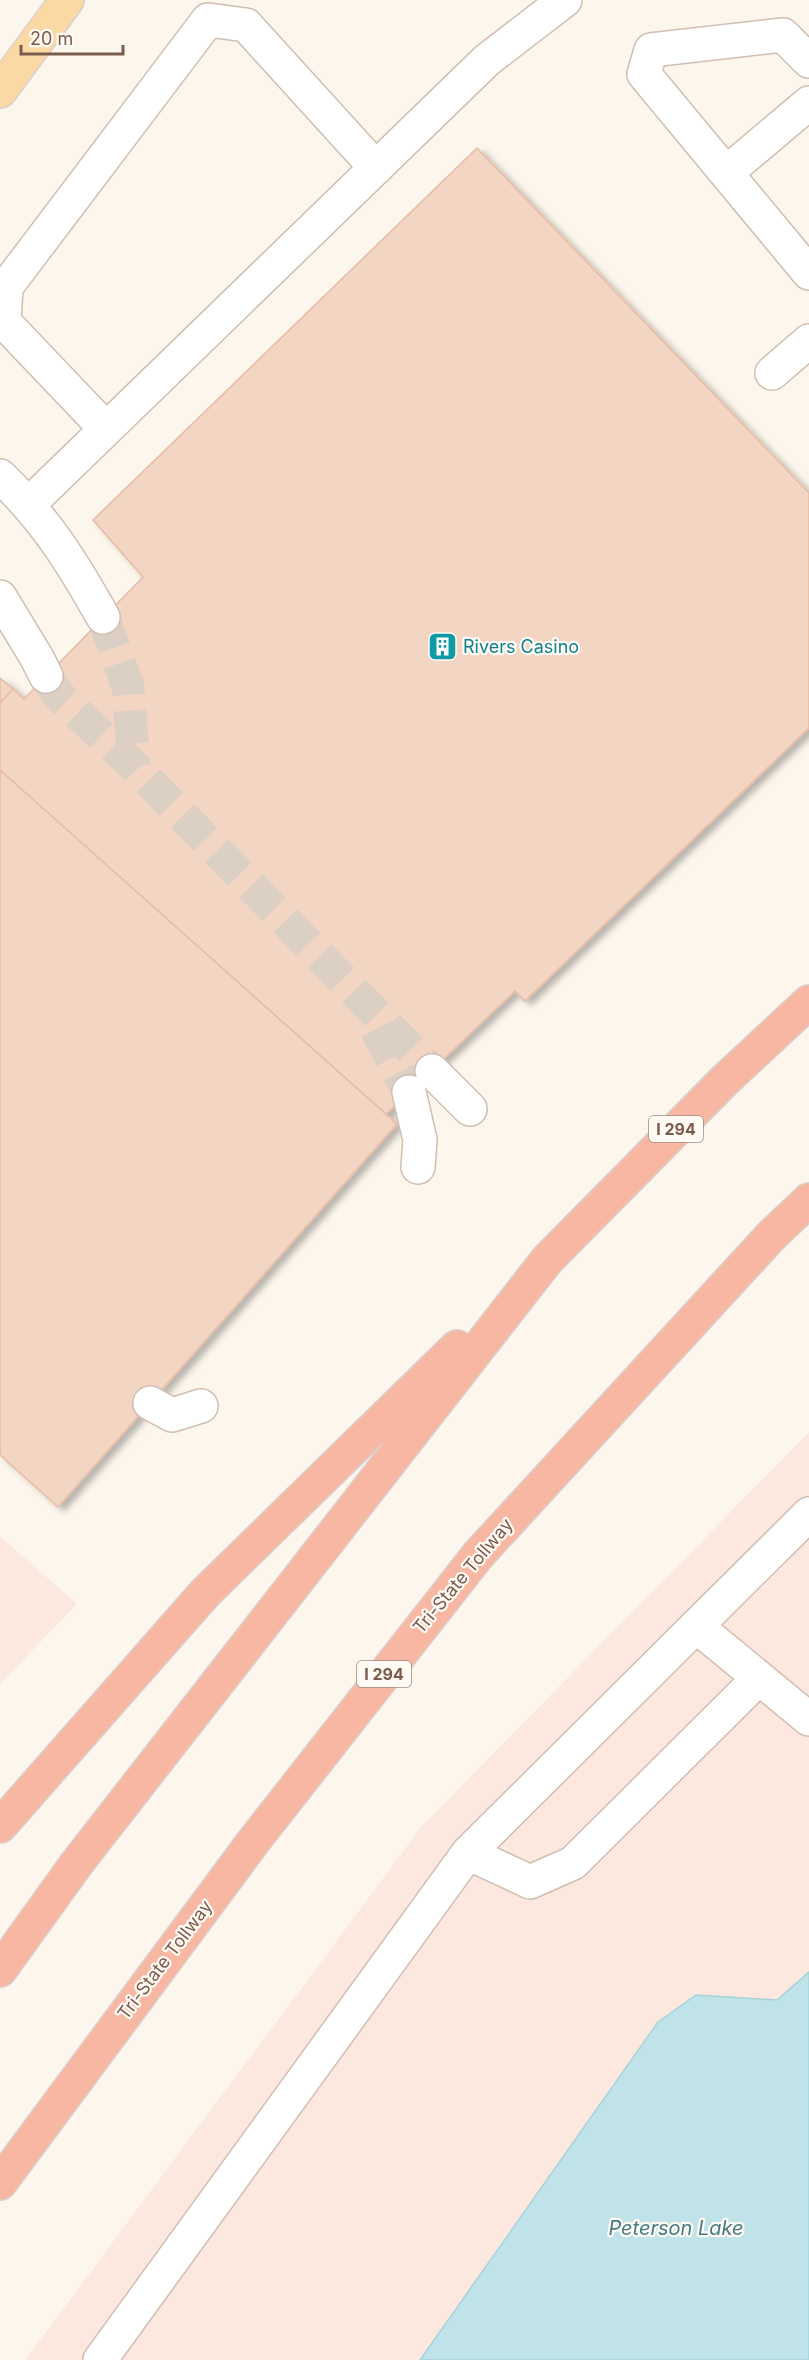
<svg xmlns="http://www.w3.org/2000/svg" width="809" height="2360" viewBox="0 0 809 2360" font-family="Inter,sans-serif">
  <defs>
    <filter id="shadow"><feDropShadow dx="6" dy="4" stdDeviation="3" flood-color="#0004"/></filter>
  </defs>
  <rect width="100%" height="100%" fill="#fdf6ec"/>
  <path fill="#fde8e0" d="M809 1432V2360H25L422 1826Z
    M0 1536 77 1604 0 1684Z"/>
  <path fill="#bfe3e8" stroke="#a5d3da" stroke-width="1.5" d="M809 1972V2360H420L658 2022 696 1995 777 2000Z"/>
  <path fill="#f3d5c3" stroke="#e6bba3" stroke-width="1.5" filter="url(#shadow)" d="M477 148 809 493V728L525 1001 515 991 386 1114 0 770V703L13 689 24 699 143 577 93 520Z
    M0 678 13 689 0 703Z
    M0 770 397 1124 58 1507 0 1455Z"/>
  <g fill="none" stroke-linecap="round" stroke-linejoin="round">
    <path stroke="#dcd0c4" stroke-width="33" stroke-dasharray="33 16" stroke-linecap="butt" d="M103 617 128 687 134 766
      M46 676 59 696 134 766 432 1071
      M376 1029 409 1092"/>
    <defs>
      <path id="minor" d="M809 103 726 173 809 273
        M726 173 644 74 651 50 783 35 809 61
        M772 373 809 341
        M106 429 4 322 6 287 208 20 246 25 376 168
        M0 476C46 520 72 562 103 617
        M29 504 487 60 565 0
        M0 597 37 658 46 676
        M432 1071 470 1109
        M409 1092 420 1140 418 1167
        M150 1403 172 1415 201 1406
        M696 1626 809 1719
        M468 1853 530 1882 573 1863 759 1678
        M100 2360 468 1853 809 1514"/>
      <path id="major" d="M0 91 67 0"/>
      <path id="highway" d="M0 1826 205 1593 457 1347
        M0 1970 77 1863 547 1260 725 1080 809 1002
        M0 2183 253 1842 478 1555 772 1235 809 1200"/>
    </defs>
    <use href="#minor" stroke="#d1beb0" stroke-width="36"/>
    <use href="#major" stroke="#dad1cd" stroke-width="36"/>
    <use href="#highway" stroke="#dad1cd" stroke-width="36"/>
    <use href="#minor" stroke="#fff" stroke-width="33"/>
    <use href="#major" stroke="#fbd9a5" stroke-width="33"/>
    <use href="#highway" stroke="#f7b7a3" stroke-width="33"/>
  </g>
  <defs>
    <symbol id="building-square" viewBox="-11 -11 22 22"><rect x="-9" y="-9" width="18" height="18" rx="4" fill="#0f9aa8" stroke="#fffaf3"/><path d="M-4-6H4V6H1V3H-1V6H-4ZM-2.5-4.3h1.7v1.8h-1.7ZM.8-4.3h1.7v1.8H.8ZM-2.5-1h1.7V.8h-1.7ZM.8-1h1.7V.8H.8Z" fill="#fff"/></symbol>
  </defs>
  <g fill-rule="evenodd">
    <use href="#building-square" x="426" y="630" width="33" height="33"/>
  </g>
  <g text-anchor="middle" stroke-width="4.5" stroke-linejoin="round" paint-order="stroke">
    <g fill="#fffaf3" stroke="#a28b7f" stroke-width="1.5">
      <rect x="649" y="1116" width="54" height="26" rx="4.5"/>
      <rect x="357" y="1661" width="54" height="26" rx="4.5"/>
    </g>
    <g font-size="16" font-weight="bold" fill="#7a5c4d">
      <text x="676" y="1135">I 294</text>
      <text x="384" y="1680">I 294</text>
    </g>
    <g font-size="18" fill="#0d838f" stroke="#fffaf3" text-anchor="start">
      <text x="463" y="653">Rivers Casino</text>
    </g>
    <g font-size="18" fill="#7a5c4d" stroke="#fffaf3">
      <text transform="translate(463 1576) rotate(-50)" y="6">Tri-State Tollway</text>
      <text transform="translate(165 1960) rotate(-53)" y="6">Tri-State Tollway</text>
    </g>
    <g font-size="20" font-style="italic" fill="#437c86" stroke="#fffaf3">
      <text x="676" y="2235">Peterson Lake</text>
    </g>
  </g>
  <path d="M21 45v9h102v-9" fill="none" stroke="#7a5c4d" stroke-width="3"/>
  <text x="30" y="45" font-size="18" fill="#7a5c4d" stroke="#fffaf3" stroke-width="4.5" paint-order="stroke">20 m</text>
</svg>
